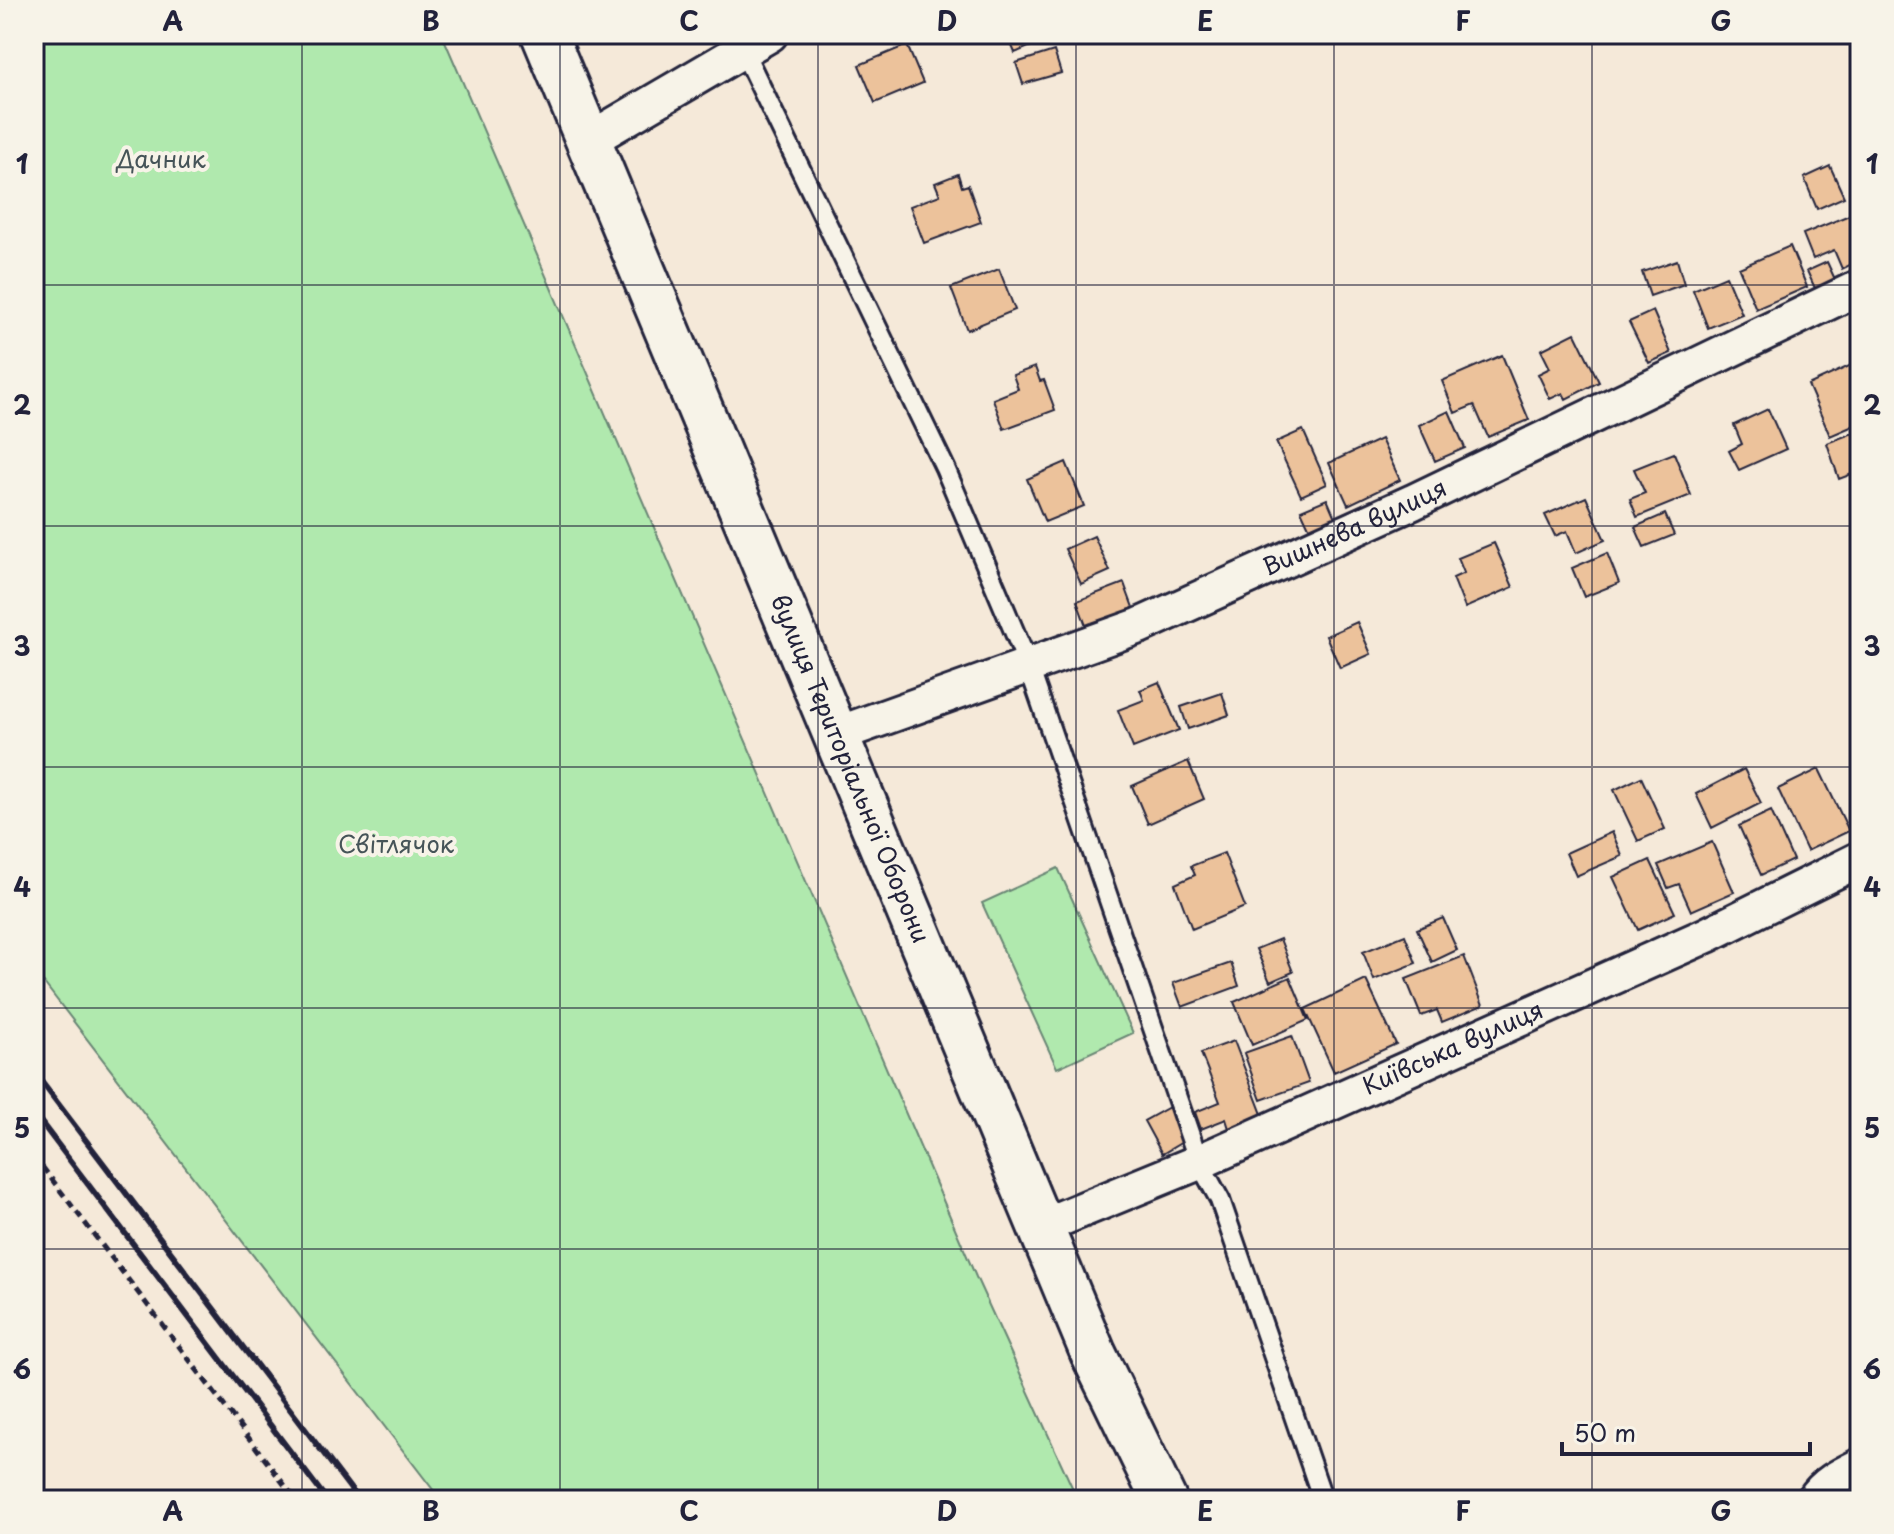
<svg xmlns="http://www.w3.org/2000/svg" width="1894" height="1534" viewBox="0 0 1894 1534" font-family="'Playpen Sans',sans-serif">
  <rect width="100%" height="100%" fill="#f5e9d9"/>
  <filter id="ink" filterUnits="userSpaceOnUse"><feTurbulence type="fractalNoise" baseFrequency=".0125" numOctaves="2"/><feDisplacementMap in="SourceGraphic" scale="16" xChannelSelector="R" yChannelSelector="G"/><feConvolveMatrix kernelMatrix="1 2 1 2 8 2 1 2 1" color-interpolation-filters="sRGB"/></filter>
  <g filter="url(#ink)">
    <path fill="#b0e9ae" stroke="#698674" stroke-width="2" d="M34 34H442L976 1277 1078 1500H441L34 970Z
      M1058 868 1133 1033 1057 1068 982 903Z"/>
    <path fill="#ecc29b" stroke="#22223b" stroke-width="2" d="M1007 34H1059L1015 53Z
      M907 45 923 83 875 103 859 65Z
      M1054 51 1061 73 1023 84 1016 63Z
      M1830 166 1844 197 1817 209 1804 178Z
      M958 174 962 187 968 185 981 222 924 243 910 206 940 195 935 183Z
      M1859 211 1860 270 1856 262 1842 269 1834 250 1813 259 1803 234Z
      M1790 246 1807 287 1756 309 1739 268Z
      M1677 260 1684 284 1650 296 1642 272Z
      M1827 262 1839 288 1819 297 1807 271Z
      M999 269 1015 310 967 330 951 288Z
      M1726 276 1742 314 1708 328 1693 290Z
      M1653 311 1671 353 1649 363 1629 322Z
      M1575 333 1599 382 1566 399 1563 393 1550 399 1538 374 1550 368 1541 350Z
      M1502 355 1529 420 1488 437 1474 405 1455 413 1442 381Z
      M1858 362 1860 423 1830 436 1808 385Z
      M1035 367 1040 381 1044 380 1055 410 1004 429 993 399 1018 389 1013 375Z
      M1768 409 1786 449 1739 470 1729 451 1742 444 1734 425Z
      M1449 411 1465 448 1435 461 1419 425Z
      M1303 430 1327 484 1301 496 1276 442Z
      M1853 433 1860 453V471L1839 479 1827 443Z
      M1381 439 1400 480 1348 505 1329 463Z
      M1674 453 1691 495 1637 517 1630 499 1645 493 1634 469Z
      M1066 462 1084 506 1045 522 1027 479Z
      M1586 497 1605 540 1576 553 1567 531 1555 536 1545 515Z
      M1327 499 1340 529 1315 540 1301 510Z
      M1665 514 1674 535 1644 547 1635 527Z
      M1094 536 1110 571 1081 584 1065 549Z
      M1494 543 1513 587 1465 608 1453 578 1464 573 1458 558Z
      M1607 553 1619 583 1584 597 1572 568Z
      M1124 583 1139 624 1092 642 1077 601Z
      M1357 622 1371 654 1340 668 1326 636Z
      M1159 682 1179 730 1133 748 1118 710 1144 700 1140 690Z
      M1222 693 1229 715 1188 729 1181 707Z
      M1188 761 1204 799 1148 824 1132 786Z
      M1744 769 1761 803 1712 828 1696 794Z
      M1819 769 1849 831 1807 851 1778 789Z
      M1641 777 1665 829 1638 841 1614 790Z
      M1771 811 1793 860 1761 875 1739 826Z
      M1612 832 1622 856 1576 876 1566 853Z
      M1712 842 1734 892 1691 911 1679 884 1668 888 1658 865Z
      M1224 853 1245 907 1192 929 1175 884 1195 875 1191 866Z
      M1650 860 1675 913 1638 930 1613 877Z
      M1443 918 1457 950 1432 962 1417 929Z
      M1405 935 1416 963 1374 980 1363 952Z
      M1280 939 1293 972 1270 982 1256 949Z
      M1464 956 1483 1005 1442 1022 1437 1010 1421 1016 1406 979Z
      M1231 963 1239 986 1182 1007 1173 983Z
      M1290 977 1308 1020 1252 1045 1234 1002Z
      M1366 980 1396 1044 1334 1072 1305 1009Z
      M1292 1036 1309 1083 1261 1100 1244 1053Z
      M1234 1041 1265 1122 1231 1135 1226 1119 1201 1129 1195 1112 1220 1102 1201 1053Z
      M1171 1106 1189 1138 1162 1154 1144 1121Z"/>
    <g fill="none" stroke-linecap="round" stroke-linejoin="round">
      <defs>
        <path id="service" d="M741 46 945 468 1028 664 1199 1162 1220 1200 1323 1500"/>
        <g id="minor">
          <path d="M589 140 770 34"/>
          <path id="s1" d="M835 735 1139 626 1413 502 1860 287"/>
          <path id="s2" d="M1040 1227 1199 1162 1707 935 1860 859"/>
          <path d="M1814 1500C1825 1483 1842 1475 1860 1466"/>
        </g>
        <g id="tertiary">
          <path id="s3" d="M544 34 1093 1353 1164 1500"/>
        </g>
      </defs>
      <use href="#service" stroke="#22223b" stroke-width="24"/>
      <use href="#minor" stroke="#22223b" stroke-width="40"/>
      <use href="#tertiary" stroke="#22223b" stroke-width="50"/>
      <path stroke="#22223b" stroke-width="5" stroke-dasharray="8 6" stroke-linecap="butt" d="M34 1156 296 1500"/>
      <use href="#service" stroke="#f7f3e8" stroke-width="18"/>
      <use href="#minor" stroke="#f7f3e8" stroke-width="34"/>
      <use href="#tertiary" stroke="#f7f3e8" stroke-width="44"/>
      <path stroke="#22223b" stroke-width="6" d="M34 1072 359 1500
        M34 1113 327 1500"/>
    </g>
  </g>
  <path fill="none" stroke="#22223b" stroke-width="2" stroke-opacity="0.55" d="M302 34V1500M560 34V1500M818 34V1500M1076 34V1500M1334 34V1500M1592 34V1500M34 285H1860M34 526H1860M34 767H1860M34 1008H1860M34 1249H1860"/>
  <g text-anchor="middle" stroke-width="8" stroke-linejoin="round" paint-order="stroke">
    <g font-size="24" fill="#465458" stroke="#f7f3e8">
      <text x="161" y="168">Дачник</text>
      <text x="396" y="853">Світлячок</text>
    </g>
    <g font-size="24" fill="#22223b" stroke="#f7f3e8">
      <text dy="8" stroke="none"><textPath href="#s1" startOffset="560">Вишнева вулиця</textPath></text>
      <text dy="8" stroke="none"><textPath href="#s3" startOffset="796">вулиця Територіальної Оборони</textPath></text>
      <text dy="8" stroke="none"><textPath href="#s2" startOffset="450">Київська вулиця</textPath></text>
    </g>
  </g>
  <rect width="1894" height="1534" fill="none" stroke="#f7f3e8" stroke-width="88"/>
  <path d="M1562 1442v12h248v-12" fill="none" stroke="#22223b" stroke-width="4"/>
  <text x="1574" y="1442" font-size="24" fill="#22223b" stroke="#f7f3e8" stroke-width="6" paint-order="stroke">50 m</text>
  <rect x="44" y="44" width="1806" height="1446" fill="none" stroke="#22223b" stroke-width="3"/>
  <g font-size="26" text-anchor="middle" font-weight="bold" fill="#22223b">
    <text x="173" y="31">A</text>
    <text x="431" y="31">B</text>
    <text x="689" y="31">C</text>
    <text x="947" y="31">D</text>
    <text x="1205" y="31">E</text>
    <text x="1463" y="31">F</text>
    <text x="1721" y="31">G</text>
    <text x="22" y="174">1</text>
    <text x="1872" y="174">1</text>
    <text x="22" y="415">2</text>
    <text x="1872" y="415">2</text>
    <text x="22" y="656">3</text>
    <text x="1872" y="656">3</text>
    <text x="22" y="897">4</text>
    <text x="1872" y="897">4</text>
    <text x="22" y="1138">5</text>
    <text x="1872" y="1138">5</text>
    <text x="22" y="1379">6</text>
    <text x="1872" y="1379">6</text>
    <text x="173" y="1521">A</text>
    <text x="431" y="1521">B</text>
    <text x="689" y="1521">C</text>
    <text x="947" y="1521">D</text>
    <text x="1205" y="1521">E</text>
    <text x="1463" y="1521">F</text>
    <text x="1721" y="1521">G</text>
  </g>
</svg>
